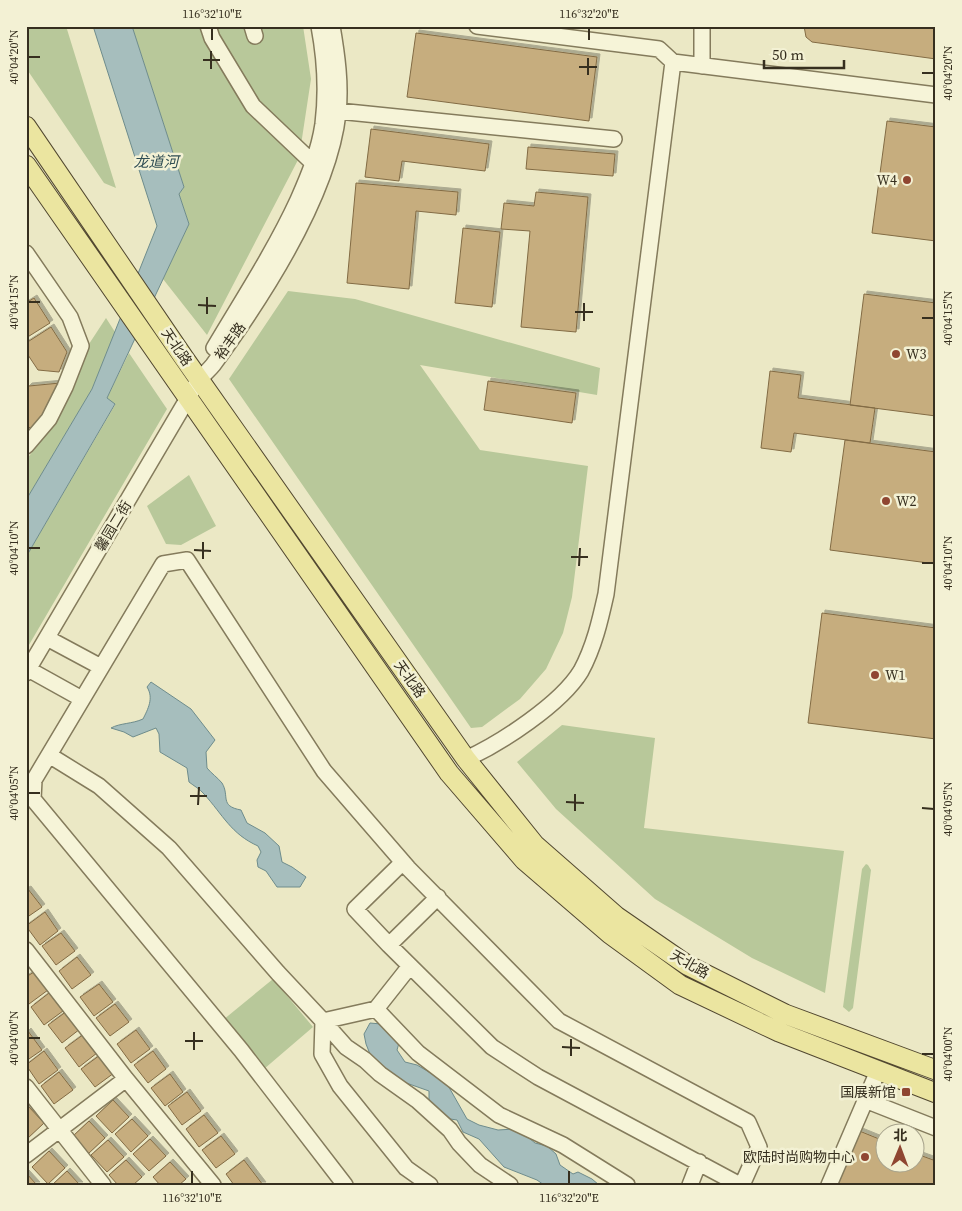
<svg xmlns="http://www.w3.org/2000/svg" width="962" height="1211" viewBox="0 0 962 1211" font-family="'Source Serif 4','Noto Sans SC',serif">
  <defs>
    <filter id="shadow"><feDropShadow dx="3" dy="-3" stdDeviation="0" flood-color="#0004"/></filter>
  </defs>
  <rect width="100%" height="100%" fill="#ebe8c5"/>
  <path fill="#b8c89a" d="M26 26H66L116 188 104 183 26 68Z
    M132 26H303L311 79 299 158 207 335 163 279 189 224 179 194 184 187Z
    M288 291 355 299 600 368 597 395 420 365 480 450 588 466 572 597 563 633 546 669 520 699 482 727 471 728 229 379Z
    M106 318 115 332 92 389 26 500V460L47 433 89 344Z
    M129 353 167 409 26 650V557L115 405 107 398Z
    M189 475 216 526 181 545 166 544 147 506Z
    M562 725 655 738 644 828 844 851 825 993 752 958 655 899 556 809 517 762Z
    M866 864 868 865 871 870 853 1008 849 1012 843 1007 862 869Z
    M273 979 313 1027 264 1069 223 1020Z"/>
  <path fill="#a6bebd" stroke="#6e8c8c" d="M93 26H132L184 187 179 194 189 224 107 398 115 404 26 557V500L92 389 157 226Z
    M151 682 191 709 215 740 206 752 207 768C211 773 218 778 222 783 230 796 219 806 241 810L247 823 265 833 279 846 282 862 292 867 306 877 300 887H277L266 871 258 867 257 860 261 852 258 846C231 834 223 815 204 794 200 789 194 786 189 782L187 768 160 752 159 734 156 728 133 737 124 732 111 728C120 723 132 724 143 719 148 709 154 698 147 687Z
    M370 1023 381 1024 399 1043 397 1050 405 1062 417 1065 446 1082 467 1119 479 1125 498 1130 514 1129 523 1133 535 1143 547 1146 556 1154 560 1165 573 1174 578 1172 592 1179 599 1185H544L537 1180 504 1167 479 1139 463 1132 457 1120 437 1117 429 1101V1091L395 1079 372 1059 366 1044 364 1034Z"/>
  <path fill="#c6ad7e" stroke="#826b44" filter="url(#shadow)" d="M804 26H936V59L812 42 806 37Z
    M416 33 597 57 589 121 407 97Z
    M887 121 936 127V241L872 233Z
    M371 129 489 144 485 171 402 161 399 181 365 177Z
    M528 147 615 154 613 176 526 169Z
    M356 183 458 192 456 215 416 211 409 289 347 283Z
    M536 192 588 197 576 332 521 327 530 231 501 229 504 203 534 206Z
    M463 228 500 232 492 307 455 303Z
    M864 294 936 303V416L850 405Z
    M34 298 50 323 26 338V303Z
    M51 327 67 352 59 372 38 370 26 352V343Z
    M770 371 801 375 798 398 875 408 870 443 794 433 791 452 761 448Z
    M488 381 576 393 572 423 484 410Z
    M60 383 51 408 33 431 26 424V389L29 386Z
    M845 440 936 452V564L830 550Z
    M822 613 936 628V739L808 723Z
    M28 889 42 907 26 918V890Z
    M45 912 58 931 40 945 26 926Z
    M61 933 75 951 56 965 42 946Z
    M77 957 91 975 72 989 59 971Z
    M34 972 48 990 29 1004 26 1000V977Z
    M99 984 113 1002 94 1016 80 997Z
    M49 993 63 1011 44 1025 31 1007Z
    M115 1004 129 1022 110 1036 96 1018Z
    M67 1011 80 1029 62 1043 48 1025Z
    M136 1030 150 1049 131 1063 117 1044Z
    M28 1031 42 1050 26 1061V1033Z
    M84 1034 97 1053 79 1067 65 1048Z
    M44 1051 58 1070 39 1084 26 1065Z
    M153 1051 166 1069 148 1083 134 1065Z
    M100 1055 114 1073 95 1087 81 1069Z
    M59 1072 73 1090 54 1104 41 1086Z
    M170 1074 183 1092 165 1106 151 1088Z
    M187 1092 201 1111 182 1125 168 1106Z
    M113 1100 129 1117 112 1133 96 1116Z
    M28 1106 44 1123 27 1139 26 1108Z
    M204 1115 218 1133 199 1147 186 1129Z
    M132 1119 148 1136 131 1152 115 1134Z
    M89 1121 105 1138 88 1154 72 1137Z
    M857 1130 884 1141V1164H914V1153L936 1161V1185H835Z
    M221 1136 235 1154 216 1168 202 1150Z
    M150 1139 166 1156 149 1171 133 1154Z
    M108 1140 124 1157 107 1172 91 1155Z
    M49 1151 65 1168 48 1184 32 1167Z
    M126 1160 142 1177 133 1185H118L109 1175Z
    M244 1160 263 1185H234L226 1174Z
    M170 1162 186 1179 179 1185H160L153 1177Z
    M67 1171 80 1185H52Z
    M26 1173 37 1185H26Z"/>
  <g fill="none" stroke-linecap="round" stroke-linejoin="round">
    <defs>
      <path id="minor" d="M208 26 212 38 253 106 314 164
        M252 26 255 36
        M477 26 659 49 673 62
        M702 66V26
        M338 111 614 139
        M26 253 70 317 81 346 65 387 49 419 26 446
        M214 348C243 299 274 252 298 200 309 175 319 151 323 124 327 92 325 58 319 26
        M47 638 101 667
        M28 669 82 699
        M26 673 188 398C192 391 195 384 200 379 204 374 209 370 213 365 262 298 329 196 338 113 341 84 337 55 332 26
        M49 755 99 786 169 848 278 973 323 1021 322 1054 340 1086 406 1168 430 1185
        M466 759C501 743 561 704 581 671 594 647 600 621 606 594L673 62 936 95
        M403 862 355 909 389 945 492 1047 538 1077 740 1185
        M389 945 438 897
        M26 950 126 1079 213 1185
        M410 966 376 1009 323 1021 346 1047 365 1060 380 1074 418 1101 450 1130 459 1143 480 1165 510 1185
        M376 1009 418 1053 499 1115 563 1145 627 1185
        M26 1087 103 1185
        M865 1100 936 1128
        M26 1155 126 1079
        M345 1185 241 1050 33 799 34 780 163 564 187 560 324 771 408 868 559 1021 748 1122 759 1147 742 1185
        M690 1185 699 1162
        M829 1185 878 1071"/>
      <path id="major" d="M26 126 184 358 466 759 535 845 616 916 687 965 785 1014 936 1070
        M26 165 449 773 524 860 610 934 680 985 779 1032 936 1093"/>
    </defs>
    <use href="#minor" stroke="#847b5c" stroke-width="18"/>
    <use href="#major" stroke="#524830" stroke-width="21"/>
    <use href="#minor" stroke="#f6f4d8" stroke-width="15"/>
    <use href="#major" stroke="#ebe5a0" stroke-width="19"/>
  </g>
  <path fill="none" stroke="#362f1f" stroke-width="2" d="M212 40V28M589 40V28M28 57H40M203 60H220M579 67H597M211 69V51M922 73H934M588 75V58M28 302H40M198 305 216 306M575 312H593M207 314V297M922 318H934M584 321V303M28 548H40M194 550 211 551M571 557H588M203 559V542M922 563H934M579 566 580 548M28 793H40M190 796H207M566 802 584 803M198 805 199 787M922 808 934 809M575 811V794M28 1038H40M185 1041H203M562 1047 580 1048M194 1050V1032M922 1054H934M571 1056V1039M192 1184V1171M569 1184V1171"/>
  <g fill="#8f4631" stroke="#f3f1d4" stroke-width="2">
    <circle cx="907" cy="180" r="5"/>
    <circle cx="896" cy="354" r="5"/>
    <circle cx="886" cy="501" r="5"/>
    <circle cx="875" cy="675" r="5"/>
    <rect x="901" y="1087" width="10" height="10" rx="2.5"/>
    <circle cx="865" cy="1157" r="5"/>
  </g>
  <g text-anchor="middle" stroke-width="5" stroke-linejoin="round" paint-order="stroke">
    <g font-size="14" fill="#362f1f" stroke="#f3f1d4" text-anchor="end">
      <text x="897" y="185">W4</text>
      <text x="906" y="359" text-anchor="start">W3</text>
      <text x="896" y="506" text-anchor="start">W2</text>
      <text x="885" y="680" text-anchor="start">W1</text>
      <text x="896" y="1097">国展新馆</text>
      <text x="855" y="1162">欧陆时尚购物中心</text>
    </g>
    <g font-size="14" fill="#362f1f" stroke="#f3f1d4">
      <text transform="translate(230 341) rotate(-55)" y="5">裕丰路</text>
      <text transform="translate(177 347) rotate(56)" y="5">天北路</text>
      <text transform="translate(113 526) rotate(-59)" y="5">馨园二街</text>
      <text transform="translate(410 679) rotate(55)" y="5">天北路</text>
      <text transform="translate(690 964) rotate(30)" y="5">天北路</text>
    </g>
    <g font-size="15" font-style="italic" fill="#304e54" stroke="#f3f1d4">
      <text x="156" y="167">龙道河</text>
    </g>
  </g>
  <rect width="962" height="1211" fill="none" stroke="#f3f1d4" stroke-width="55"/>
  <g transform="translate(900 1148) rotate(1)"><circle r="24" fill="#f3f1d4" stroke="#a7a38c"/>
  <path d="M0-4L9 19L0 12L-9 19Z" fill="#8f4631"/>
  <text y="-8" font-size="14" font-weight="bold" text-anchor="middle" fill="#362f1f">北</text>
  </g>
  <path d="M764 60v8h80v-8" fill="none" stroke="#362f1f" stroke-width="2.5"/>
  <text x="772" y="60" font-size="15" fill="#362f1f" stroke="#f3f1d4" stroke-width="4" paint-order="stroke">50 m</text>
  <rect x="28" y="28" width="906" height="1156" fill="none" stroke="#362f1f" stroke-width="2"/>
  <g font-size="12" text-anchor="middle" fill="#362f1f">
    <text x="212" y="18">116°32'10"E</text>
    <text x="589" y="18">116°32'20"E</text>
    <text transform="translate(14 57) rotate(-90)" y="4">40°04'20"N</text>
    <text transform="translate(948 73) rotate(-90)" y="4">40°04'20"N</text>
    <text transform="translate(14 302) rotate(-90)" y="4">40°04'15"N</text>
    <text transform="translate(948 318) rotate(-90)" y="4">40°04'15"N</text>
    <text transform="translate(14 548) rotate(-90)" y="4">40°04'10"N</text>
    <text transform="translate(948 563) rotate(-90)" y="4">40°04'10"N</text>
    <text transform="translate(14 793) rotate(-90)" y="4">40°04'05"N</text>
    <text transform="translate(948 809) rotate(-90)" y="4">40°04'05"N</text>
    <text transform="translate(14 1038) rotate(-90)" y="4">40°04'00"N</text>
    <text transform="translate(948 1054) rotate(-90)" y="4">40°04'00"N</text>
    <text x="192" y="1202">116°32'10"E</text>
    <text x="569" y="1202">116°32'20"E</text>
  </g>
</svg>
